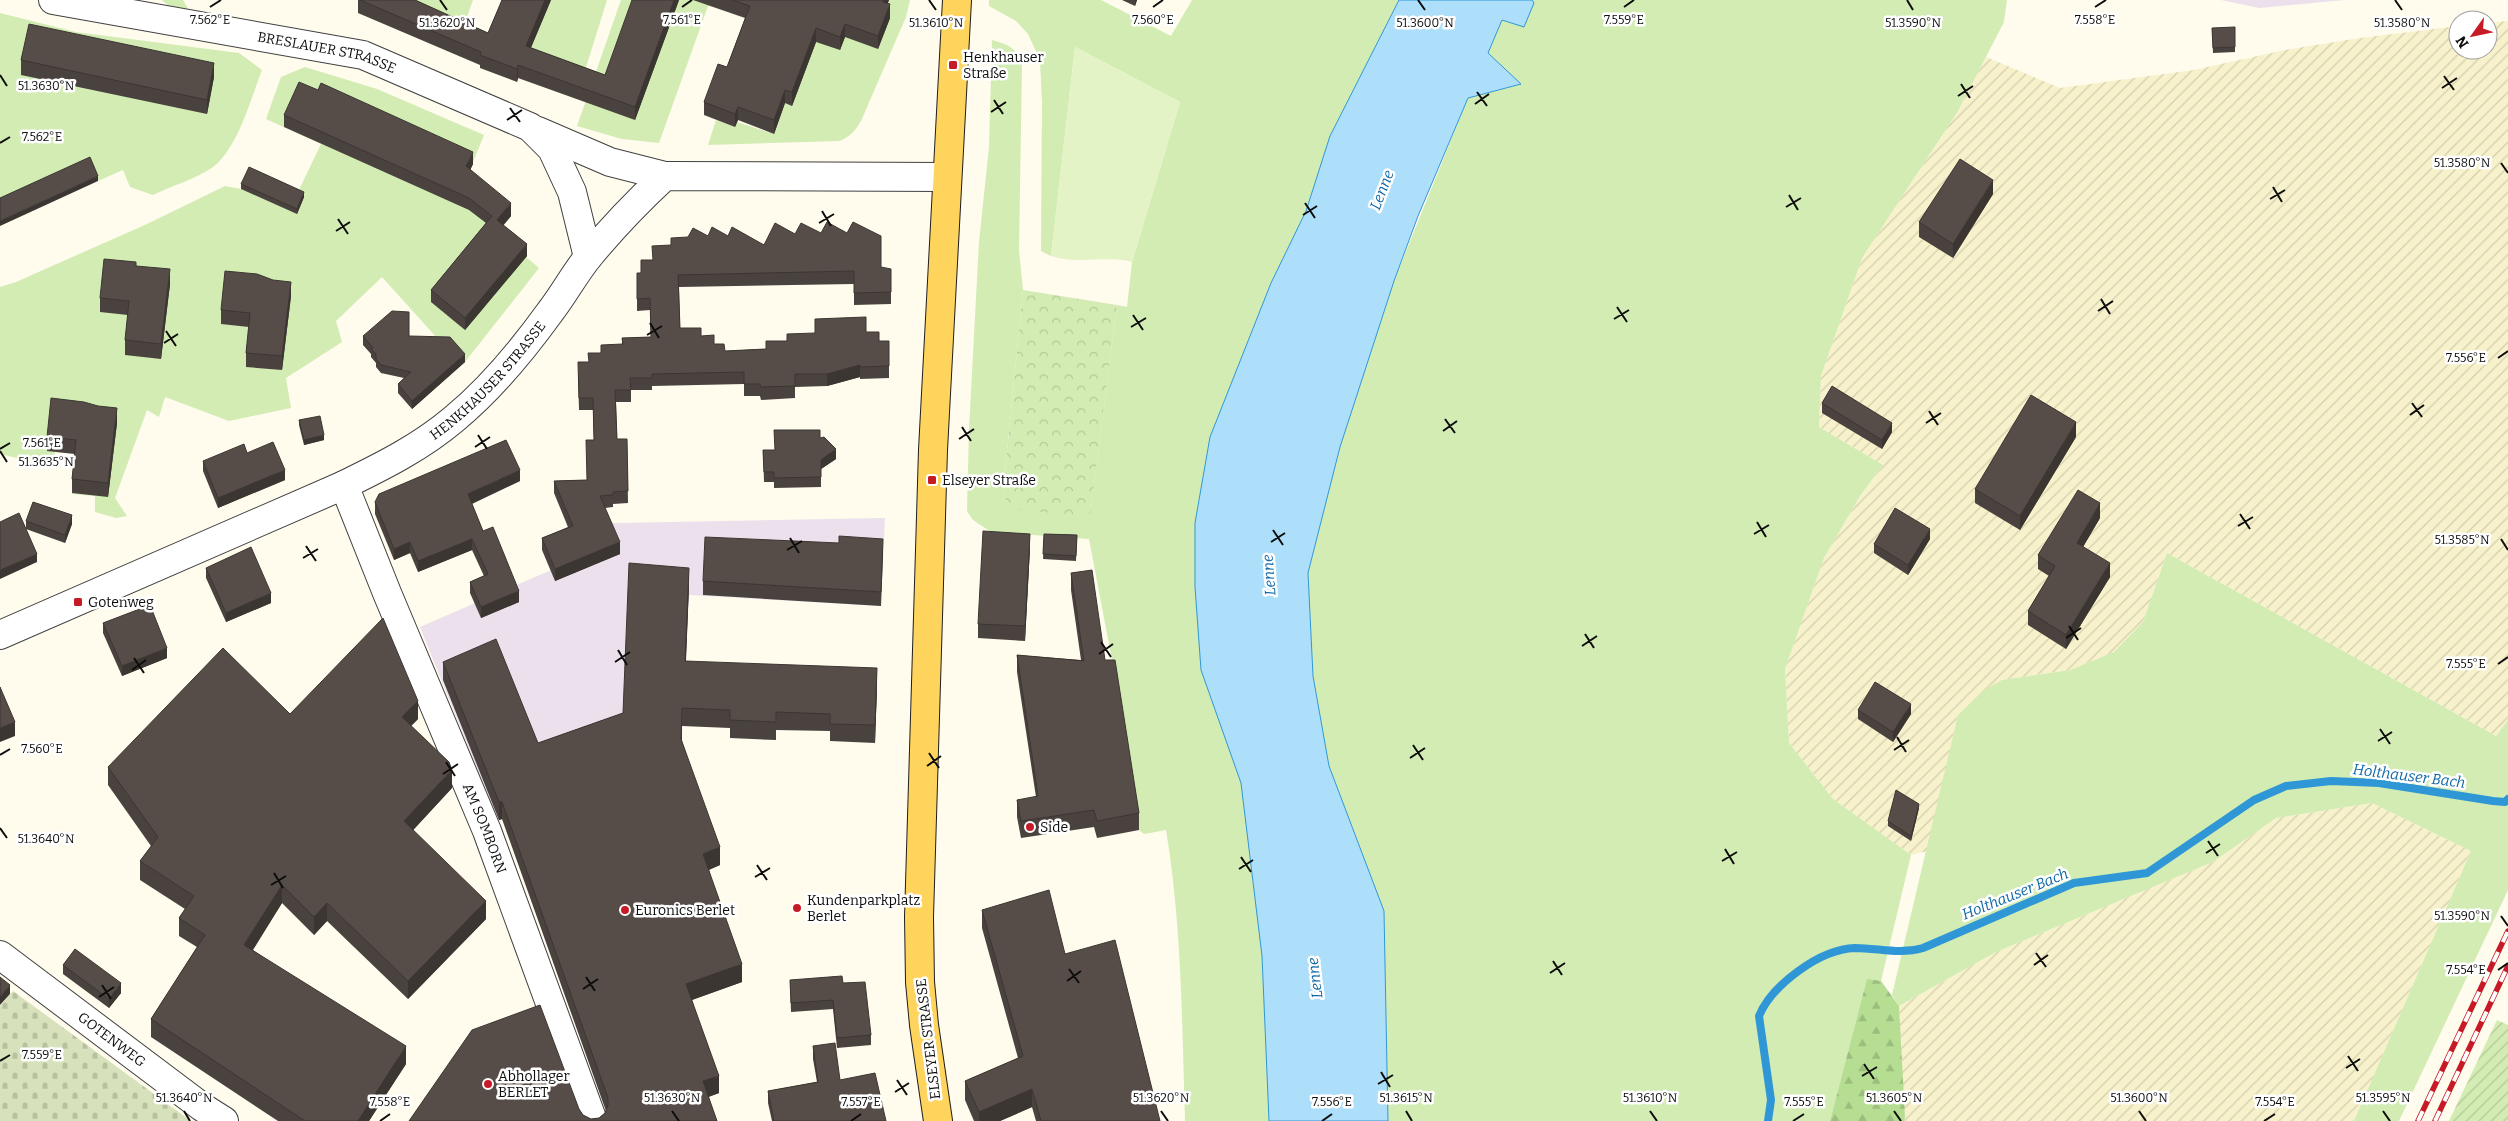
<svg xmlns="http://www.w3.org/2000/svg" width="2508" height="1121" viewBox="0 0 2508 1121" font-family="Bitter,serif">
  <defs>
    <pattern id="farmland-furrows" width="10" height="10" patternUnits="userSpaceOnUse" patternTransform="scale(1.25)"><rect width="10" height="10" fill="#f7f2cb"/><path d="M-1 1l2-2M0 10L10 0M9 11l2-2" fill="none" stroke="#d3cead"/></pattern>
    <pattern id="forest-firs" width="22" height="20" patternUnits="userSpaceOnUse" patternTransform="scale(1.25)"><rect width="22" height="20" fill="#b6de92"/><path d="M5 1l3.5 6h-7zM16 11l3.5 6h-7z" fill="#9bbd7d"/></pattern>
    <pattern id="cemetery-stones" width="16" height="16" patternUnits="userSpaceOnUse" patternTransform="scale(1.25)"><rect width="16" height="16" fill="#d7e2bc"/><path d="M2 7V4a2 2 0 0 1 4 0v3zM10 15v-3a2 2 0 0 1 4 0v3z" fill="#b7c1a0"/></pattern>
    <pattern id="park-crowns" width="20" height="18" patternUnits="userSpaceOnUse" patternTransform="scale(1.25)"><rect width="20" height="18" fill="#d2ecb3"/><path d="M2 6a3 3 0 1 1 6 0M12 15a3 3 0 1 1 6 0" fill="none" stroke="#b3c999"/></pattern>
    <pattern id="garden-furrows" width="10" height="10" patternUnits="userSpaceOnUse" patternTransform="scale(1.25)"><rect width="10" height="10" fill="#d2ecb3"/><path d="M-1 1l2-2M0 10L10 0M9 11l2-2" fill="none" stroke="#b3c999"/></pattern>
  </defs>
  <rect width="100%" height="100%" fill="#fffbed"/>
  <path fill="#ebe0ec" d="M2221 0H2345L2259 8Z
    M885 518 881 606 689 595 681 754 498 821 420 627 581 557 566 524Z"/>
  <path fill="url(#farmland-furrows)" d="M2508 21V720L2496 736 2167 553 2143 622 2114 652 2070 670 2002 680 1958 715 1927 851 1911 855 1833 799 1789 743 1785 669 1824 558 1860 496 1883 465 1819 427 1821 376 1862 258 1958 111 1986 57 2060 88 2194 70 2285 50 2360 38 2458 26V50H2488V23Z
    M2372 803 2471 851 2354 1121H1904L1899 1006 1996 952 2213 862 2276 818Z"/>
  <path fill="#d2ecb3" d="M162 0H183L190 12 170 7Z
    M410 0H473L461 34 414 35 397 30Z
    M551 0H607L582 80 523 68Z
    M621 0H716L714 7 708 6 659 143 622 139 577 126Z
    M788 0H910L906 17 861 121C855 131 850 137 839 141L708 145 716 120 735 127 737 122 774 134Z
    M989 0H1101L1171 36 1192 0H1399L1330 136 1306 211 1271 283 1210 437 1195 523V587L1201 670 1241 783 1262 956 1269 1121H1185C1182 1024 1182 926 1166 830L1144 834 1139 830 1115 676 1089 539 991 532 973 520 967 511 969 429 979 242 989 147 992 40C1007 44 1017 48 1022 63L1019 250 1023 290 1003 492 1090 516 1117 305 1127 307 1132 262 1180 102 1075 47 1051 256 1041 251 1042 103 1040 60 1028 34 1016 21 989 6Z
    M1532 0H2007L2004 22 1958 111 1862 258 1821 376 1819 427 1883 465 1860 496 1824 558 1785 669 1789 743 1833 799 1911 855 1881 981 1867 980 1830 1121H1388L1384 911 1329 766 1313 676 1308 573 1340 447 1394 281 1468 98 1520 84 1488 53 1502 20 1534 3Z
    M0 13 76 32 239 53 262 70C251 98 238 148 213 167 196 179 171 186 153 195L130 187 123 170 98 181 90 163 0 203Z
    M305 67 377 89 484 135 466 179 511 216 498 233 539 268 465 362 450 346 447 349 382 277 336 321 342 342 286 378 291 408 229 421 165 397 159 417 147 410 115 498 127 516 116 518 95 512V496L72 494 76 454 55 452 54 467 0 454V287L16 282 147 224 225 186 241 189 292 211 297 194 321 144 266 119 281 77Z
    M2167 553 2496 736 2508 720V890L2399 1121H2354L2471 851 2372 803 2276 818 2213 862 1996 952 1899 1006 1892 995 1958 715 1983 691 2002 680 2070 670 2114 652 2143 622Z"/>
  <path fill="url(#forest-firs)" d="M1867 979 1881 981 1899 1006 1905 1117 1904 1121H1830Z"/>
  <path fill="url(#cemetery-stones)" d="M13 991 191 1121H0V1006Z"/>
  <path fill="url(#park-crowns)" d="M1023 290 1117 305 1090 517 1014 509 1007 502 1003 492Z"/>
  <path fill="url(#garden-furrows)" d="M2497 1020 2508 1025V1121H2449Z"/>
  <path fill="#e4f3c6" d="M1075 47 1180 102 1132 262C1106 255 1078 265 1051 256Z"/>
  <path fill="#addffa" stroke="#2f97d6" d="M1399 0H1532L1534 3 1524 27 1502 20 1488 53 1521 84 1468 98 1418 216 1394 281 1340 447 1308 573 1313 676 1329 766 1384 911 1388 1121H1269L1262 956 1241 783 1201 670 1195 587V523L1210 437 1271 283 1306 211 1330 136Z"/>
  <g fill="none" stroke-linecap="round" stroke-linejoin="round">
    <path stroke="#2f97d6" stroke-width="8" d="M1768 1121 1771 1100 1759 1016C1772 985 1820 949 1855 948 1879 948 1899 955 1923 948L2074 883 2147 873 2254 800 2286 786 2331 781 2379 783 2493 801 2505 802 2508 799"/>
    <defs>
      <g id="minor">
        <path id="s1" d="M53 0 363 55 530 127 552 149 572 192 588 257"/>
        <path d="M538 131 610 162 665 176"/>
        <path id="s2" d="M344 485 387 593 487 831 593 1121"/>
        <path id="s3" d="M0 635 344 485C383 466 421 447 454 419 489 390 524 348 550 312 564 294 575 273 589 256 613 227 638 201 665 176L947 177"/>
        <path id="s4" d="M0 955 202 1107 224 1121"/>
      </g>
      <path id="major" d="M938 1121 924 1025 920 982 919 917 933 450 957 0"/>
    </defs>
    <use href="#minor" stroke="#404040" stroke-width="30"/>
    <use href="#major" stroke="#1e1e1e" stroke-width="30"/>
    <use href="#minor" stroke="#fff" stroke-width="28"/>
    <use href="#major" stroke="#ffd45d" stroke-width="28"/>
    <defs>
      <path id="rail" d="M2418 1121 2508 931
        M2435 1121 2508 966"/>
    </defs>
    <use href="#rail" stroke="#c61b27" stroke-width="5.5"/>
    <use href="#rail" stroke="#fff" stroke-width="4" stroke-dasharray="11" stroke-linecap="butt"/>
  </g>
  <path fill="#4a423e" d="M358 0H415L488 33 502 0H551L531 48 605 75 679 0 635 120 518 78 517 82 480 68V65L358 13Z
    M693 0H889L887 4 890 18 878 49 845 37 840 50 816 42 792 106 785 103 774 134 738 120 735 127 704 115V102L727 67 745 18Z
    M1122 0H1137L1135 6Z
    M2212 28 2235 47V52L2213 53Z
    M21 60 214 77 207 114 21 75Z
    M284 115 473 164 470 170 511 216 503 225 527 256 465 330 431 302V290L486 223 469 210 284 127Z
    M241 184 304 197 297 214 241 189Z
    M1993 194 1953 258 1919 237V222Z
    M795 234 881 267 891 292V304L854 305V284L679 287 680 328 701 336 725 351 766 349 787 341 866 332 879 341H889V378L860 379V377L827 386 795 387V398L761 400 760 396H744V384L652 386V390H631V402H616L617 439H627L628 503 613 504V507L605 508 620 554 555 581 542 550V538L568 527 554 493V481L587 480 594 440 593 410H579L578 374 588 362 601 353 622 344V338L651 337 650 310 637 311V273H641L652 260 688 237 728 236 764 245Z
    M136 266 170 284 161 359 125 355V340L128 315 100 312V298Z
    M291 296 282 370 246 367V353L249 327 221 324V310Z
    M363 336H409L465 362 412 409 398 393V384L404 378 381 373 376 367V363L371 357V354L363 345Z
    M1822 403 1892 432 1882 449 1822 413Z
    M299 420 324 440 304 445 299 425Z
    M117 423 108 497 72 493V479L75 454 47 451V437Z
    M2076 437 2020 530 1975 503V489Z
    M820 438 836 459 821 469V487L774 488V482H764L763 450H774Z
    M247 453 285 480 218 508 203 471V461Z
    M520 481 472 504 483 531 519 602 481 618 470 593V582L484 576 472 550 418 572 410 553 394 560 375 514V502Z
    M2100 518 2083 547 2110 577 2066 649 2028 625V611L2049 576 2038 569V555Z
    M26 521 72 524 65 543 26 529Z
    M1044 534 1077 535 1076 561 1043 559Z
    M1930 539 1908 575 1874 553V544Z
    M1030 548 1025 641 978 638V624Z
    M883 554 881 606 703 595V581Z
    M206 568 271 603 226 622 206 578Z
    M1071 573 1105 660 1139 813V830L1097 838 1094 827 1021 838 1017 817V800L1036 797 1017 672V655L1081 660 1071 590Z
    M689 585 686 661 877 686 875 743 830 741V731L776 730V740L730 738V728L682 726V741L720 865 709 870 742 982 692 1000 719 1093 708 1097 717 1121H409L579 1109 583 1115 591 1119 599 1118 605 1113 606 1111 502 819 499 820 443 680V662L538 743 623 713Z
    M103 623 167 658 122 676 103 633Z
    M1858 710 1911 714 1893 742 1858 719Z
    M290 714 418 719 411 726 452 788 413 830 486 919 408 999 327 921 314 935 282 903 253 950 406 1064 369 1121H278L151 1037V1019L197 947 179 936V918L185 909 140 880V861L151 846 108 785V767Z
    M1919 808 1911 841 1888 826V821Z
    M982 910 1065 954 1160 1121H1036L1032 1107 1000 1121H974L965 1100V1081L1018 1058 982 928Z
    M63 965 121 993 109 1008 63 974Z
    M790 980 843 983 871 1035V1045L837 1048 833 1009 791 1012Z
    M813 1046 840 1080 886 1121H772L768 1103V1091L817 1082 813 1059Z"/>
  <path fill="#3c3632" d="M545 0H551L526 59V46Z
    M674 0H679L635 120V107Z
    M884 0H889L883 15V2Z
    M1135 0H1137L1135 6Z
    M890 4V18L878 49V36Z
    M845 24V37L840 50V37Z
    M816 28V42L792 106V92Z
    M214 63V77L207 114V100Z
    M518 65V78L517 82V69Z
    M785 90V103L774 134V120Z
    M738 107V120L735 127V114Z
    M473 152V164L466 179V166Z
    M98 176V181L0 226V221Z
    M1993 180V194L1953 258V244Z
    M304 192V197L297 214V209Z
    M511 203V216L497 233V220Z
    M527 244V256L465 330V318Z
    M170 269V284L161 359V344Z
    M291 282V296L282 370V356Z
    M465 354V362L412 409V401Z
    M860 365V377L827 386V374Z
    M117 408V423L108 497V483Z
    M2076 422V437L2020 530V516Z
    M1892 423V432L1882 449V440Z
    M324 435V440L304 445V440Z
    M836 449V459L821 469V460Z
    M285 470V480L218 508V498Z
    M520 470V481L468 505V494Z
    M2100 503V518L2077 557V543Z
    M72 515V524L65 543V535Z
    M1930 529V539L1908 575V565Z
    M1030 534V548L1025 641V626Z
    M472 539V550L418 572V561Z
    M410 542V553L394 560V549Z
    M620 542V554L555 581V569Z
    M37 554V562L0 579V570Z
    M2110 563V577L2066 649V635Z
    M689 568V585L685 679V661Z
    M519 591V602L481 618V607Z
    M271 593V603L226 622V613Z
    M167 648V658L122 676V666Z
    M877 668V686L875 743V725Z
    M418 701V719L402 735V717Z
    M1911 704V714L1893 742V732Z
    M682 708V726L681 756V739Z
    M15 722V736L0 742V728Z
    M452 770V788L404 840V821Z
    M499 802H502V819L499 820Z
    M1919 804V808L1911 841V836Z
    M720 847V865L703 872V854Z
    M282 885V903L244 963V945Z
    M486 901V919L408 999V981Z
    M327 903V921L314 935V917Z
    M742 964V982L686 1002V984Z
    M121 983V993L109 1008V999Z
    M10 985V994L0 1005V997Z
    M406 1046V1064L369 1121H358Z
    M719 1076V1093L703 1099V1081Z
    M1032 1089V1107L1000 1121H979V1112Z"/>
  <path fill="#564d48" stroke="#3c3632" d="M360 0H415L488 33 502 0H545L526 46 605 75 632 0H674L635 107 518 65 517 69 480 55 481 52Z
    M732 0H884L883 2 890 4 878 36 845 24 840 37 816 28 792 92 785 90 774 120 738 107 735 114 704 102 718 64 727 67 750 6Z
    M29 24 214 63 207 100 21 60Z
    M2235 27V47L2213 48 2212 28Z
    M299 82 318 90 321 83 473 152 466 166 511 203 497 220 527 244 465 318 431 290 492 216 469 198 284 115Z
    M90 157 98 176 0 221V198Z
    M1960 159 1993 180 1953 244 1919 222Z
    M249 167 304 192 297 209 241 184Z
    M827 222 847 233 853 222 881 236V267L891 269V292L854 293V271L678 275 680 328H701V336L714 335V344H724L725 351 766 349V341H787V334L815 333V319L866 317V332H879V341H889V366L860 367V365L827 374H795V386L761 387 760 384H744V372L652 374V378H630L631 390H615L617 439H627L628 491 613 492V495L600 496 620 542 555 569 542 538 573 526 554 481 587 480 586 440H594L593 398H579L578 362H589L588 353H601V345L623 344 622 338 651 337 650 298 637 299V273H641V260H653L652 246 671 245V238L688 237 693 228 708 236 712 227 728 236 732 227 764 245 775 223 795 234 801 223 821 233Z
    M104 259 136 262V266L170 269 161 344 125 340 129 301 100 298Z
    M225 271 257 274 273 280 291 282 282 356 246 353 250 313 221 310Z
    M392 311 409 312V336L450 337 465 354 412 401 398 384 411 372 381 365 376 359V354L371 349 373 348 363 336Z
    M1832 386 1892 423 1882 440 1822 403Z
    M2031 395 2076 422 2020 516 1975 489Z
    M51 398 84 402 98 406 117 408 108 483 72 479 76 440 47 437Z
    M320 416 324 435 304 440 299 420Z
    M774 430H820V438L824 437 836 449 821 460V477L774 478V472H764L763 450H775Z
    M506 440 520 470 468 494 483 531 493 527 519 591 481 607 470 582 488 574 472 539 418 561 410 542 394 549 375 502 379 494Z
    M273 442 285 470 218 498 203 461 244 444 247 453Z
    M2078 490 2100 503 2077 543 2110 563 2066 635 2028 611 2055 566 2038 555Z
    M33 502 72 515 65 535 26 521Z
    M1895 508 1930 529 1908 565 1874 544Z
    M19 513 37 554 0 570V522Z
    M983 531 1030 534 1025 626 978 624Z
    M1044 534 1077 535 1076 556 1043 554Z
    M839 536 883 539 881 592 703 581 705 537 839 543Z
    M251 547 271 593 226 613 206 568Z
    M629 563 689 568 685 661 877 668 875 725 830 724V714L776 712V722L730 720V710L682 708 681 739 720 847 703 854 742 964 686 984 719 1076 703 1081 717 1121H409L472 1030 540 1005 579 1109 583 1115 591 1119 599 1118 605 1113 608 1105V1098L502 802H499L443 662 496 639 538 743 623 713Z
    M1092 570 1105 660H1115L1139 813 1097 821 1094 810 1021 821 1017 800 1038 796 1017 655 1084 661 1071 573Z
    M150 605 167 648 122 666 103 623Z
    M383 618 418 701 402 717 449 762 452 770 404 821 486 901 408 981 327 903 314 917 282 885 244 945 406 1046 358 1121H305L151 1019 205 935 179 918 194 896 140 861 158 837 108 767 223 648 290 714Z
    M1875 682 1911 704 1893 732 1858 710Z
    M0 687 15 722 0 728Z
    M1896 790 1919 804 1911 836 1888 821Z
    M1049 890 1065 954 1115 940 1160 1121H1041L1032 1089 979 1112 965 1081 1023 1056 982 910Z
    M75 949 121 983 109 999 63 965Z
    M842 976 843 983 865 982 871 1035 837 1038 833 1000 791 1003 790 980Z
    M0 977 10 985 0 997Z
    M835 1043 840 1080 875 1073 886 1121H774L768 1091 818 1082 813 1046Z"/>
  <path fill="none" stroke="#0d0d0d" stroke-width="2" d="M440 0 447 10M929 0 936 10M1418 0 1425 10M1907 0 1913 10M2395 0 2402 10M210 7 221 0M682 7 692 0M1153 7 1163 0M1624 7 1634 0M2095 7 2106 0M0 75 7 86M2444 76 2454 90M1961 84 1970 98M2442 88 2457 78M1477 92 1487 106M1958 96 1973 86M994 100 1003 114M1475 104 1489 94M510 108 520 122M991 112 1006 102M507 120 522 110M0 143 10 137M2501 163 2508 173M2273 187 2282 202M1789 195 1798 210M2270 199 2285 190M1305 203 1315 218M1786 207 1801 198M822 211 831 226M1303 215 1317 206M338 219 348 234M819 223 834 214M336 231 350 222M2101 299 2110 314M1617 307 1627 322M2098 311 2113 301M1133 315 1143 330M1614 319 1629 310M650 323 659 338M1131 327 1146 318M166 331 176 346M647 335 662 326M164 343 178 334M2498 358 2508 351M2412 403 2422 417M1929 411 1938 425M2410 415 2424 405M1445 419 1455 433M1926 423 1941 413M962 427 971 441M1443 431 1457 421M478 435 487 449M959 439 974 429M475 447 490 437M0 449 10 443M0 451 7 462M2240 514 2250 529M1757 522 1766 537M2238 526 2253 517M1273 530 1283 545M1754 534 1769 525M790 538 799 553M2501 539 2508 550M1271 542 1285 533M306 546 316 561M787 550 802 541M303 558 318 549M2069 626 2078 640M1585 634 1594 648M2066 638 2081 628M1101 642 1111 657M1582 646 1597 636M618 650 627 665M1099 654 1113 644M134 658 144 673M615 662 630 652M2498 664 2508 657M132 670 146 660M2380 729 2390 744M1897 737 1906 752M2378 741 2392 732M1413 745 1423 760M1894 750 1909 740M929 753 939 768M0 755 10 749M1410 758 1425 748M446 762 455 776M927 766 941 756M443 774 458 764M0 828 7 838M2208 841 2218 856M1725 849 1734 864M2206 853 2220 844M1241 857 1251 872M1722 861 1737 852M757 865 767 880M1239 869 1253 860M274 873 283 888M755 877 770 868M271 885 286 876M2501 916 2508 926M2036 953 2046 967M1553 961 1562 975M2034 965 2048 955M1069 969 1079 983M2498 970 2508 963M1550 973 1565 963M586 977 595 991M1067 981 1081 971M102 985 111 999M583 989 598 979M99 997 114 987M2348 1056 2358 1071M0 1061 10 1055M1864 1064 1874 1079M2346 1068 2360 1059M1381 1072 1390 1087M1862 1076 1877 1067M897 1080 907 1095M1378 1084 1393 1075M895 1092 909 1083M184 1111 190 1121M672 1111 679 1121M1161 1111 1168 1121M1406 1111 1412 1121M1650 1111 1657 1121M1894 1111 1901 1121M2139 1111 2146 1121M2383 1111 2390 1121M380 1121 390 1114M851 1121 861 1114M1322 1121 1332 1114M1793 1121 1804 1114M2264 1121 2275 1114"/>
  <g fill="#c61b27" stroke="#fff" stroke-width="2">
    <rect x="948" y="60" width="10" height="10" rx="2.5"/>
    <rect x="927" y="475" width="10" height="10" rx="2.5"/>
    <rect x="73" y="597" width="10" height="10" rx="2.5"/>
    <circle cx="1030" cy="827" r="5"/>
    <circle cx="797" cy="908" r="5"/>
    <circle cx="625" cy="910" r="5"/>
    <circle cx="488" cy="1084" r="5"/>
  </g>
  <g text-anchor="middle" stroke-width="5" stroke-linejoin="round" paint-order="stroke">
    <g font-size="14" fill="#0d0d0d" stroke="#fff">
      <text dy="5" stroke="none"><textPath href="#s1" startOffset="279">BRESLAUER STRASSE</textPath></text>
      <text dy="5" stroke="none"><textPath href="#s3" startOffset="555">HENKHAUSER STRASSE</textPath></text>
      <text dy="5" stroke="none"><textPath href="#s2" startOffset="371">AM SOMBORN</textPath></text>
      <text dy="5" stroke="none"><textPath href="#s4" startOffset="140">GOTENWEG</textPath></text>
      <text transform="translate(928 1039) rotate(-97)" y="5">ELSEYER STRASSE</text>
    </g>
    <g font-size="14" fill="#0d0d0d" stroke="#fff" text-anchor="start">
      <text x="963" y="62">Henkhauser<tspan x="963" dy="16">Straße</tspan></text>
      <text x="942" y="485">Elseyer Straße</text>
      <text x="88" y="607">Gotenweg</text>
      <text x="1040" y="832">Side</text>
      <text x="807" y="905">Kundenparkplatz<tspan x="807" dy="16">Berlet</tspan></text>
      <text x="635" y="915">Euronics Berlet</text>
      <text x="498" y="1081">Abhollager<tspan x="498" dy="16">BERLET</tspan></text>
    </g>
    <g font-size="15" font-style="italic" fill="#0e67a7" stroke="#fff">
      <text transform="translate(1382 190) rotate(-69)" y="5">Lenne</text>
      <text transform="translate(1269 575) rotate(-94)" y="5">Lenne</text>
      <text transform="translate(2409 776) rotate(7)" y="5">Holthauser Bach</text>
      <text transform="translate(2015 894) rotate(-22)" y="5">Holthauser Bach</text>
      <text transform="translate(1315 978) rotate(-97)" y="5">Lenne</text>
    </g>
  </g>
  <g font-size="12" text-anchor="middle" fill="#0d0d0d" stroke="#fff" stroke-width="5" stroke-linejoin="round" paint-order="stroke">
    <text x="210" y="24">7.562°E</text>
    <text x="682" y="24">7.561°E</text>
    <text x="1153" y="24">7.560°E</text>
    <text x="1624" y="24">7.559°E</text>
    <text x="2095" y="24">7.558°E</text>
    <text x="447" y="27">51.3620°N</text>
    <text x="936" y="27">51.3610°N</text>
    <text x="1425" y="27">51.3600°N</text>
    <text x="1913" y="27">51.3590°N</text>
    <text x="2402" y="27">51.3580°N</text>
    <text x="46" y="90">51.3630°N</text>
    <text x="42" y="141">7.562°E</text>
    <text x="2462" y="167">51.3580°N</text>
    <text x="2466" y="362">7.556°E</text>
    <text x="42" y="447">7.561°E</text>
    <text x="46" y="466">51.3635°N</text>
    <text x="2462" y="544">51.3585°N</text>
    <text x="2466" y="668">7.555°E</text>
    <text x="42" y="753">7.560°E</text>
    <text x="46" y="843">51.3640°N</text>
    <text x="2462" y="920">51.3590°N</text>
    <text x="2466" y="974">7.554°E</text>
    <text x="42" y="1059">7.559°E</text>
    <text x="184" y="1102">51.3640°N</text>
    <text x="672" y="1102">51.3630°N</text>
    <text x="1161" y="1102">51.3620°N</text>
    <text x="1406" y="1102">51.3615°N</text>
    <text x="1650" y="1102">51.3610°N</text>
    <text x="1894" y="1102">51.3605°N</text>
    <text x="2139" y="1102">51.3600°N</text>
    <text x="2383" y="1102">51.3595°N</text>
    <text x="390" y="1106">7.558°E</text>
    <text x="861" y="1106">7.557°E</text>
    <text x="1332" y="1106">7.556°E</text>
    <text x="1804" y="1106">7.555°E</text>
    <text x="2275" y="1106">7.554°E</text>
  </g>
  <g transform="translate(2473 35) rotate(237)"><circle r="24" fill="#ffffff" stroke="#9e9e9e"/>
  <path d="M0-4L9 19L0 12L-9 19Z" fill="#c61b27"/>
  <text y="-8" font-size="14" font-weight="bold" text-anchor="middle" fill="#0d0d0d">N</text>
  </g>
</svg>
